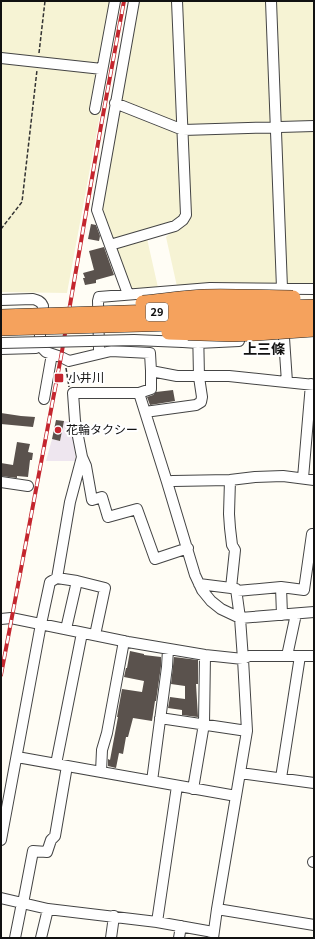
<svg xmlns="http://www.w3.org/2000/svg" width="315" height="939" viewBox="0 0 315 939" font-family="Georgia,'Noto Sans JP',serif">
  <rect width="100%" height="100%" fill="#fffdf5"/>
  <path fill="#eee6ef" d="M63 421 71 422 76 461H46L52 439 60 441Z"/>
  <path fill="#f6f3d4" d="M1 1H121L67 293 1 292Z
    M134 1H314V289L178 291 166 237 181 222 146 234 159 292 128 294 97 210Z"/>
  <path fill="#5a524d" d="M91 224 96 225 100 236 99 241 88 239Z
    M104 247 114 275 96 280V283L85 285 83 278H85L83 273 94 270 89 251Z
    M173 390 175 401 150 405 147 397 153 395 156 392Z
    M1 413 21 416 35 417 33 427 1 424Z
    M56 420 64 421 60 441 52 439Z
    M17 442 30 444 28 452 33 453 32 460H30L28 477 17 476V478L1 476V463L13 465Z
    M130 651 144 654V655L161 657V666L156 701H155L152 721 133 718 128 737H126L123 754 119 753 116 768 108 766V759L110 760 118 717H117L122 689 142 692 144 681 124 677 126 668H127Z
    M174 657 198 660V684H196L198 717 182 715V710L168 708 170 697 185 699V686L171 684Z"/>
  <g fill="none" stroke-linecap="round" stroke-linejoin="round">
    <defs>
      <path id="minor" d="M271 1 282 288
        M1 58 102 69
        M115 103 183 130 314 126
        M95 109 115 1
        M110 245 175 226 183 220 186 215 177 1
        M128 294 97 210 134 1
        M1 300 33 299C37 300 41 301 43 306L39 345 46 352 61 357 69 361 111 351 150 353 151 371V389L139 393 167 482 195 575 202 590 211 601 221 609 240 618 314 612
        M284 338 287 382
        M183 342 198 343 239 341
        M1 349 36 348 39 345
        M99 350 98 301 99 297 210 288 314 289
        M151 371 177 376H229L314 385
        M44 399 52 354
        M145 412 196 405 201 402 202 397 199 377 198 327
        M82 457 86 466 92 500 102 497 108 517 137 509 155 559 188 548
        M303 478 311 384
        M1 482 28 486
        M167 482 173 481 230 480 255 477 283 476 314 480
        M57 578 77 581 105 588 95 635
        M199 584 231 588
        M281 587 304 590 312 534
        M237 591 281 587 282 615
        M1 619 11 618 128 642 205 655 243 659 249 656H314
        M66 629 77 581
        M287 656 296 614
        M160 718 247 731
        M17 757 236 796
        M56 764 82 633
        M101 772 102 750 107 733 124 641
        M240 773 314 783
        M281 778 300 656
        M152 781 167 667 168 649
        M193 789 204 724 205 655
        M1 840 41 624 50 582 57 578 70 502 82 457 75 421 73 393H139
        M313 862H314
        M1 898 48 909 157 922 213 932
        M217 909 314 925
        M157 922 177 786
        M15 938 22 903 24 898 33 851 47 852 51 840 55 836 67 766
        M41 938 48 909
        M111 938 114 916
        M179 938 181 926
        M213 938 217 909 247 731 243 659 240 618 236 589 231 588 235 550 232 545 230 528 229 514 230 480"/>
    </defs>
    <use href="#minor" stroke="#444" stroke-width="12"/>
    <path stroke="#333" stroke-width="1.5" stroke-dasharray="4 2" stroke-linecap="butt" d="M39 53 45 1
      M1 229 22 202 37 70
      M66 368 69 387"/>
    <use href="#minor" stroke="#fff" stroke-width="10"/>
    <defs>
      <path id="rail" d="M1 675 61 357 101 126 124 1"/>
    </defs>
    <use href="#rail" stroke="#c4262e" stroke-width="4"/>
    <use href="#rail" stroke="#fff" stroke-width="2.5" stroke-dasharray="8" stroke-linecap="butt"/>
    <defs>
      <path id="minor-bridge" d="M1 343 134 340 183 342"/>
      <path id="highway-bridge" d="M143 303C164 301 184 298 204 297 234 296 263 298 293 298
        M1 317 314 307
        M1 328 314 319
        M169 332 233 334 256 333 314 329"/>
    </defs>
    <use href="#minor-bridge" stroke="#444" stroke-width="12" stroke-linecap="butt"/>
    <use href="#highway-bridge" stroke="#222" stroke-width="16" stroke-linecap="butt"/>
    <use href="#minor-bridge" stroke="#fff" stroke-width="10"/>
    <use href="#highway-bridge" stroke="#f5a25d" stroke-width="15"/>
  </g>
  <g fill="#c4262e" stroke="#fff" stroke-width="1.5">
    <rect x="54" y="373" width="10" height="10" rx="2"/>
    <circle cx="58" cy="430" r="4"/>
  </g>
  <g text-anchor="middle" stroke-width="4" stroke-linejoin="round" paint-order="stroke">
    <rect fill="#fff" stroke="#585858" stroke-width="1" x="146" y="303" width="22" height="18" rx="3"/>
    <g font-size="11" font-weight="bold" fill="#111">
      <text x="157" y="316">29</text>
    </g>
    <g font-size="12" fill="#111" stroke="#fff" text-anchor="start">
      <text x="68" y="382">小井川</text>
      <text x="66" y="434">花輪タクシー</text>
    </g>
    <g font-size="14" font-weight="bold" fill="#111" stroke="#fff">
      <text x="264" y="354">上三條</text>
    </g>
  </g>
  <rect width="315" height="939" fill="none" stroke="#111111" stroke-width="4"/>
</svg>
